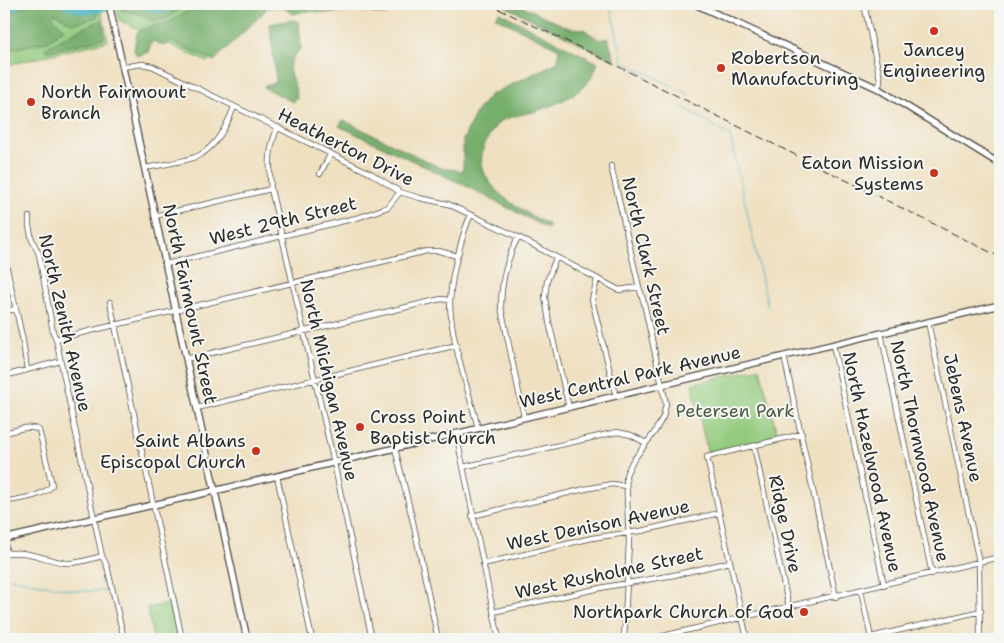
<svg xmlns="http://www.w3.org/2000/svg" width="1004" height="643" viewBox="0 0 1004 643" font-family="'Shantell Sans',sans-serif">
  <rect width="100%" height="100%" fill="#f6f6f2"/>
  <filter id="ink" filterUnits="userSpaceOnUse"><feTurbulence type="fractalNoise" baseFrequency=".02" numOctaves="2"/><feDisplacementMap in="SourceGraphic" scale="10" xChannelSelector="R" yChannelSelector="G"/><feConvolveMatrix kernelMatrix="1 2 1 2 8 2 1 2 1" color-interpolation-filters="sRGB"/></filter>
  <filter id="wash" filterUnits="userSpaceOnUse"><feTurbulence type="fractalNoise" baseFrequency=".0096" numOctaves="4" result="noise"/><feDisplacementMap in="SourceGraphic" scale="20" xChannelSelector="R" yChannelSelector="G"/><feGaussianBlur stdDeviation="1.12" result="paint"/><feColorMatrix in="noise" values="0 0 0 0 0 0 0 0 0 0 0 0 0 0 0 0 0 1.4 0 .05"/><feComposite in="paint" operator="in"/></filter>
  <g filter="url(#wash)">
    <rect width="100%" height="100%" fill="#efe0c1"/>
    <path fill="#93ca7d" stroke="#5f7a54" d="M4 4H100L108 41 4 66Z
      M116 4H298L261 9 207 62 119 20Z
      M760 368 778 437 708 454 692 384Z
      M172 603 179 636 165 639H153L147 608Z"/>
    <path fill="#76ae6c" stroke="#506c4c" d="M31 4H58L82 14 98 12 97 17 73 24 55 13 52 16 64 29 48 41 4 51V19L26 5Z
      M126 4 153 10 171 4H187L166 19 153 21 137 13 122 11 121 7Z
      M235 4H260L266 10 214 61 171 41 166 46 152 41 148 52 137 56 134 50 137 32 155 25 169 22 186 12 204 7Z
      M277 4H414L383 15 353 9 332 13 304 11 294 14Z
      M501 4H517L569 28 583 29 600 40 608 38 615 61Z
      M499 12 598 63C596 67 594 73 592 77 580 95 553 106 533 112 524 114 512 116 503 120 495 124 491 133 487 140 464 182 520 209 549 225L548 229 470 188 339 126 343 120 441 168 463 171V140L476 112 490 95 558 62 559 49 495 17Z
      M102 20 104 38 47 52 45 49 76 31Z
      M292 20 299 22 301 48C278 72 296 74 297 99L293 102 263 87 276 82 270 24Z"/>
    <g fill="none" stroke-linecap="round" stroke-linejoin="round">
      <path stroke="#40afbd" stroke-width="1" d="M610 4 623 62 689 94
        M683 107 730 136 768 307
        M10 578 76 591H105"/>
      <path stroke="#40afbd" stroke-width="8" d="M65 4C86 15 95 9 116 4
        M142 4 160 9 174 4
        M4 13 18 4"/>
    </g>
  </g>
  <g filter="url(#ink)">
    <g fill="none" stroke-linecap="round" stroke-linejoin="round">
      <defs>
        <path id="street" d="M864 4 880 79V83L877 88
          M122 67 142 64 152 66 372 174 400 192 420 198 448 204 518 237 619 290 639 287
          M278 127C268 148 269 166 271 189L334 463 372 639
          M611 166 639 287 644 303 666 404 663 417 654 433 632 462 626 475 629 542 624 639
          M145 168C159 165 193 161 203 153 218 143 228 123 234 107
          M320 174 331 153
          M471 215C465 226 462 239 459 251 454 267 451 284 450 301 450 339 469 391 478 428
          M155 216 271 189
          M29 217V226L32 240 39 254 53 332 56 339 102 556 107 566 124 639
          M518 237C506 260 501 282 501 307L524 417
          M4 258 6 264 23 341 27 370
          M556 258 547 281 545 297 549 322 569 408
          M166 264 360 217 388 207 400 192
          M597 279 592 300 616 396
          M110 302 182 639
          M4 311 16 309
          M928 322 979 562 980 639
          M881 333 932 574
          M56 339 427 251H439L457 256
          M833 345 884 585
          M784 356 836 597
          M186 359 441 299 450 300
          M4 376 61 361
          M197 408 457 345
          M4 433C15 431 29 424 39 430L52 485C45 497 17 499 4 502
          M456 433 499 639
          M754 446 789 608
          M395 448 413 522 438 639
          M463 467 617 432 631 435 646 443
          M277 476 312 639
          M472 516 585 489 612 484 626 486
          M4 538 7 554
          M4 554C28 549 44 560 66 563 78 564 91 559 102 556
          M483 564 592 538 641 531 719 513
          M861 591 871 638
          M493 612 605 587 674 575 730 562
          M871 637 981 611
          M650 639 1000 557
          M747 639 707 457 802 434"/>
        <path id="secondary" d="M109 4 247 639
          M695 4 877 88 1000 164
          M4 539 214 491 1000 305"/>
      </defs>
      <use href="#street" stroke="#484642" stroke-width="6"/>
      <use href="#secondary" stroke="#484642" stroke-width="8"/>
      <use href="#street" stroke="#fff" stroke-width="4.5"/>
      <use href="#secondary" stroke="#fff" stroke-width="5.5"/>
      <path stroke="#2b2b2b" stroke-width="1" stroke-dasharray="8 4" stroke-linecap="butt" d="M488 4 583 49 1000 257"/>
    </g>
  </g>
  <g fill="#c8321e" stroke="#f6f6f2" stroke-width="2">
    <circle cx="934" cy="31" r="5"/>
    <circle cx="721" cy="68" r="5"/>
    <circle cx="31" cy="102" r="5"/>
    <circle cx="934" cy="173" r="5"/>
    <circle cx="360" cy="427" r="5"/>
    <circle cx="256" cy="451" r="5"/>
    <circle cx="804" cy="612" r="5"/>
  </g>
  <g text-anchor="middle" stroke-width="4" stroke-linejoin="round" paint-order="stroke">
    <g font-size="18" fill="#2b2b2b" stroke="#f6f6f2" text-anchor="start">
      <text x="934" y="56" text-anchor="middle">Jancey<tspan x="934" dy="21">Engineering</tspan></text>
      <text x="731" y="64">Robertson<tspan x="731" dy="21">Manufacturing</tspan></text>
      <text x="41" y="98">North Fairmount<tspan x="41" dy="21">Branch</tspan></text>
      <text x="924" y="169" text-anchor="end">Eaton Mission<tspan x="924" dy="21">Systems</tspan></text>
      <text x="370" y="423">Cross Point<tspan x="370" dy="21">Baptist Church</tspan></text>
      <text x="246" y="447" text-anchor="end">Saint Albans<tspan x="246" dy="21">Episcopal Church</tspan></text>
      <text x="794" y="618" text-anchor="end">Northpark Church of God</text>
    </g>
    <g font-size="18" fill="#2b2b2b" stroke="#f6f6f2">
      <text transform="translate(346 147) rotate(27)" y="6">Heatherton Drive</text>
      <text transform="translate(283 221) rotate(-14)" y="6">West 29th Street</text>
      <text transform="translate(646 256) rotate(77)" y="6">North Clark Street</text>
      <text transform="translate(190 304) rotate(78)" y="6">North Fairmount Street</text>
      <text transform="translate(65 323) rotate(77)" y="6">North Zenith Avenue</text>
      <text transform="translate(630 377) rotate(-13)" y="6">West Central Park Avenue</text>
      <text transform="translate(329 380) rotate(77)" y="6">North Michigan Avenue</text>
      <text transform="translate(963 418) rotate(78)" y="6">Jebens Avenue</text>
      <text transform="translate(920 451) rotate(78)" y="6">North Thornwood Avenue</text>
      <text transform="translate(872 462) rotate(78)" y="6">North Hazelwood Avenue</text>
      <text transform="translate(785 524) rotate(78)" y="6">Ridge Drive</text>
      <text transform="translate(598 525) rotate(-12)" y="6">West Denison Avenue</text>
      <text transform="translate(609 573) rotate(-12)" y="6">West Rusholme Street</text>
    </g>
    <g font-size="18" fill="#4a5b44" stroke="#f6f6f2">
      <text x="735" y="417">Petersen Park</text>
    </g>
  </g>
  <rect width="1004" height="643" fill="none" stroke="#f6f6f2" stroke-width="20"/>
</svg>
